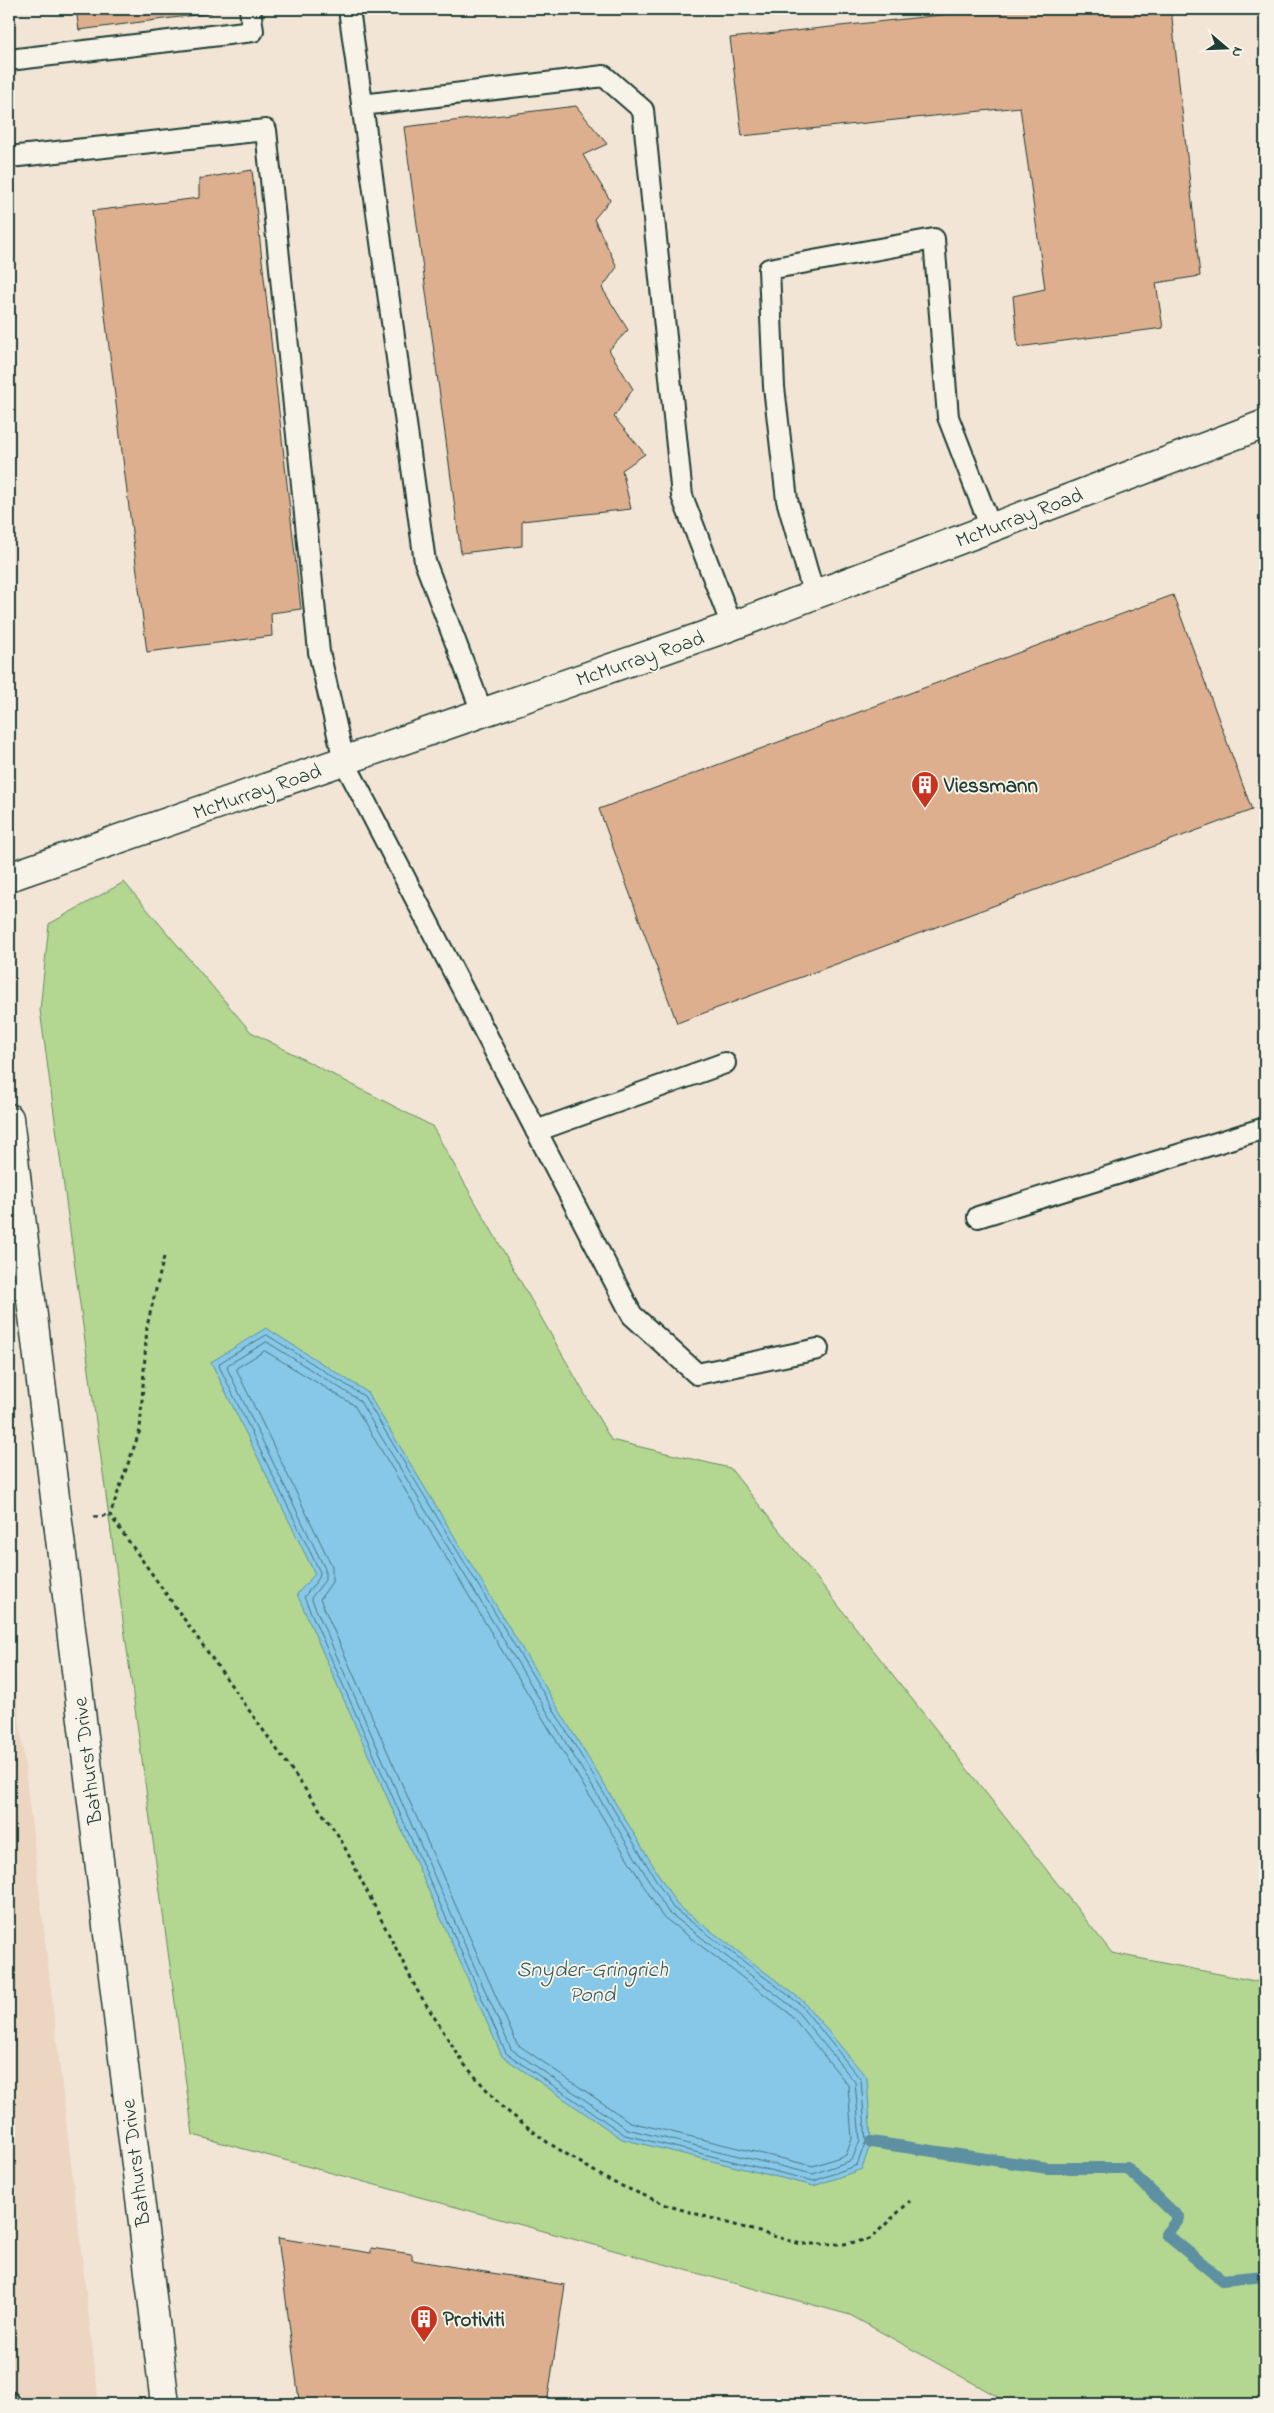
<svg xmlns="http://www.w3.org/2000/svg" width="1274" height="2413" viewBox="0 0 1274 2413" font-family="'Indie Flower',sans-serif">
  <rect width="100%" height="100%" fill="#f2e5d6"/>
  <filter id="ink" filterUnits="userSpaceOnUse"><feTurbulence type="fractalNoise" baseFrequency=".02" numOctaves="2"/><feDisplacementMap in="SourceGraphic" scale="10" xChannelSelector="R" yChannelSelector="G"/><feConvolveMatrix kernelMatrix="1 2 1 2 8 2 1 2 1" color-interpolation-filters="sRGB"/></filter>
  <g filter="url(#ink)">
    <path fill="#ecd5c1" d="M9 1630 99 2404H9Z"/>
    <path fill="#b3d690" stroke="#698a62" d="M124 882 251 1032 432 1126 611 1440 730 1468 1112 1953 1265 1983V2404H1011L850 2315 193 2135 40 1010 49 924Z"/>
    <path fill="#87c8e8" stroke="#5d90a0" d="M266 1328 367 1392 677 1905 803 2001 867 2078 871 2142 862 2169 814 2186 622 2139 502 2056 297 1594 315 1574 211 1362Z"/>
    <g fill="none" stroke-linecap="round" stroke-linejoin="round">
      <path stroke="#49757c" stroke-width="1" d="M267 1335 364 1396 673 1908 800 2004 861 2080 866 2141 857 2165 814 2181 625 2135 506 2053 304 1597 319 1578 320 1572 219 1366 220 1363Z
        M267 1342 359 1400 668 1912 795 2009 855 2082 860 2140 852 2160 813 2174 627 2129 511 2049 311 1598 325 1580V1569L227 1368 228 1365Z
        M265 1351 354 1405 662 1916 790 2014 848 2085 852 2139 846 2155 813 2166 630 2122 517 2044 320 1599 332 1582V1566L237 1371V1368Z"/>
      <path stroke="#5d90a0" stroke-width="12" d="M871 2142 1048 2168H1127L1179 2218 1166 2234 1222 2280 1265 2276"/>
    </g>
    <path fill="#deaf8f" stroke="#1f3d34" d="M76 9H211V13L79 30Z
      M996 9H1171L1200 276 1156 283 1163 328 1018 347 1013 296 1045 289 1020 107 742 136 730 38Z
      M576 106 607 144 583 155 610 200 594 219 617 267 602 288 628 330 609 350 633 389 614 417 645 454 622 470 631 509 522 521V546L461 553 404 127Z
      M252 170 301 609 271 613 272 636 147 652 92 211 199 198V179Z
      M1173 595 1252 810 677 1023 599 809Z
      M1265 1747V1826L1258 1748Z
      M278 2238 371 2253V2248L412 2254V2260L565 2285 547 2404H293V2402L299 2400Z"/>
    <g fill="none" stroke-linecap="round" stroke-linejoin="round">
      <defs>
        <path id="service" d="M349 9 425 562 482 712
          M9 60 253 31 250 9
          M362 105 604 76 643 110 682 496 732 626
          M9 157 266 130 319 652 344 761 632 1315 697 1374 818 1349
          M814 595 787 500 774 387 769 269 934 239 948 417 991 528
          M536 1131 725 1063
          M978 1217 1265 1128
          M9 1291 29 1285
          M9 2402V2404"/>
        <path id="minor" d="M9 877 732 626 1265 424
          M9 1118 165 2404"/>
      </defs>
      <use href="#service" stroke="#1f3d34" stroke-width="24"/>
      <use href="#minor" stroke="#1f3d34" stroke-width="31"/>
      <path stroke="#1f3d34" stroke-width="3" stroke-dasharray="4 4" stroke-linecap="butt" d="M164 1257 147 1326 140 1430 110 1515 340 1838 417 1990 464 2064 502 2107 547 2142 610 2181 669 2206 801 2244H844L870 2239 910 2201
        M94 1517 110 1515"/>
      <use href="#service" stroke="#f7f3e8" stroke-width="20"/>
      <use href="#minor" stroke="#f7f3e8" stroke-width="28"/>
    </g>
  </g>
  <defs>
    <symbol id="building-pin" viewBox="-11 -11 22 30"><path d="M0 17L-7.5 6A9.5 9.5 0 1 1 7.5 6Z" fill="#c8321e" stroke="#f7f3e8"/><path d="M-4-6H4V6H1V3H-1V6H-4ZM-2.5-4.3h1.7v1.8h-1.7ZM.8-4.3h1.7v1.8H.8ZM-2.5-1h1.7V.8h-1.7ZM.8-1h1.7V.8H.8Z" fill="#fff"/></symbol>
  </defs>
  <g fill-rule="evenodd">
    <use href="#building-pin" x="909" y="769" width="32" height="43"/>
    <use href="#building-pin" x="408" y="2303" width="32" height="43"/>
  </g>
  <g text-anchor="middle" stroke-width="4" stroke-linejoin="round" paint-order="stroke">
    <g font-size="21" fill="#1f3d34" stroke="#f7f3e8">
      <text transform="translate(1019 517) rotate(-21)" y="7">McMurray Road</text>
      <text transform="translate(640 658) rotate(-19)" y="7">McMurray Road</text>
      <text transform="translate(257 791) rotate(-19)" y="7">McMurray Road</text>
      <text transform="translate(87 1761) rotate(-97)" y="7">Bathurst Drive</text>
      <text transform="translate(135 2163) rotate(-97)" y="7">Bathurst Drive</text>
    </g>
    <g font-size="21" font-weight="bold" fill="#1f3d34" stroke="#f7f3e8" text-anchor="start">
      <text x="944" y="792">Viessmann</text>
      <text x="443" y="2326">Protiviti</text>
    </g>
    <g font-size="22" font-style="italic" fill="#345958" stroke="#f7f3e8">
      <text x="592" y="1976">Snyder-Gringrich<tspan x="592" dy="25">Pond</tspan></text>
    </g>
  </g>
  <rect width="1274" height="2413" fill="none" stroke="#f7f3e8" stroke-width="30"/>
  <rect x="15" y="15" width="1244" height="2383" fill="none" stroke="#1f3d34" stroke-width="2" filter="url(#ink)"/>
  <g transform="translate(1226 48) rotate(109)" stroke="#f7f3e8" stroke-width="4" paint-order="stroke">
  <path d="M0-4L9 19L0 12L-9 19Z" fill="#1f3d34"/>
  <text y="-8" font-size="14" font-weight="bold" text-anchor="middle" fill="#1f3d34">N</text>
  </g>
</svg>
